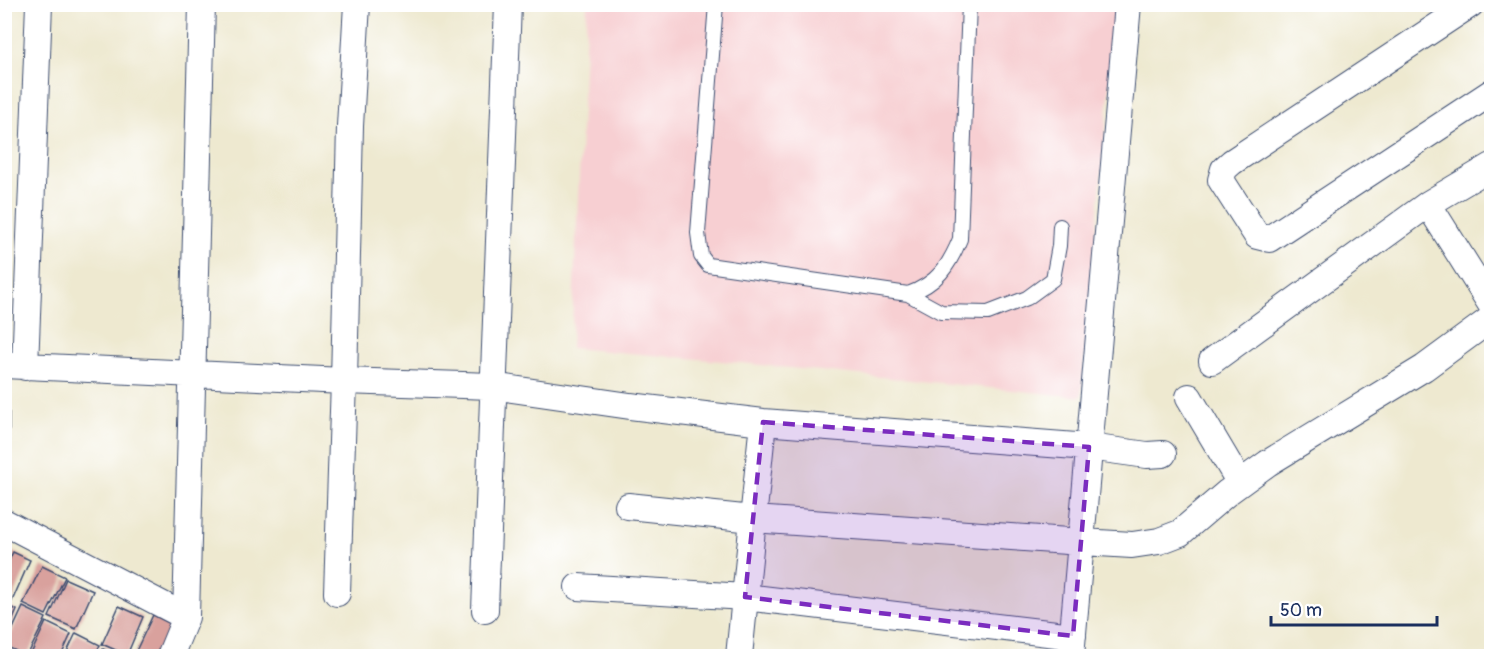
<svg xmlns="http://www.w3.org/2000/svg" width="1496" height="661" viewBox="0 0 1496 661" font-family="Pangolin,sans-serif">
  <rect width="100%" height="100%" fill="#fff"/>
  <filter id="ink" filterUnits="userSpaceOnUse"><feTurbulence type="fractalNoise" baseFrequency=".0167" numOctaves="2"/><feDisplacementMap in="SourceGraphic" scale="12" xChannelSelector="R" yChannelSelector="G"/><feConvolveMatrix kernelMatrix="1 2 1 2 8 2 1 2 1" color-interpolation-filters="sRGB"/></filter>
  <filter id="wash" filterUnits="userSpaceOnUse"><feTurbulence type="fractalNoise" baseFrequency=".008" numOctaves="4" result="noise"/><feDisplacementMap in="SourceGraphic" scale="24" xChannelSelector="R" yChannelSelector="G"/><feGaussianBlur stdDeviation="1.35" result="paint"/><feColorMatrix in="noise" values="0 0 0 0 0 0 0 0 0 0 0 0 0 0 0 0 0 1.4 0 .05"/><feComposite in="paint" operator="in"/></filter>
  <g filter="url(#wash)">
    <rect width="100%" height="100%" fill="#eee9d0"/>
    <path fill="#f7cfd2" d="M587 5H1117L1081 397 721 361 571 348Z"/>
    <g id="blocks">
      <path fill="#d9a19d" d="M4 391H9V429H4Z
        M13 552 30 560 12 601 4 598V571Z
        M42 566 65 577 46 615 23 604Z
        M66 579 93 591 76 629 49 617Z
        M4 604 17 610 4 640Z
        M119 606 143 617 127 655 102 644Z
        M23 607 46 618 27 656 5 646Z
        M153 615 179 628 165 656H142L135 653Z
        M46 622 71 634 61 656H30Z
        M76 633 100 645 94 656H65Z
        M103 649 120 656H99Z"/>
    </g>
  </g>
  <g filter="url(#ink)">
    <use href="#blocks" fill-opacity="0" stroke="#3b4b6f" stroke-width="1.5"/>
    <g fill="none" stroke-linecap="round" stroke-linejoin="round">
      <defs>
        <path id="service" d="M716 4 698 233 701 256 708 265 908 294C937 284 949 266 960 239L969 4
          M908 294 941 312 988 313 1027 298 1053 279 1059 246 1060 226"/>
        <path id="minor" d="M357 4 350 126 344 381 492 386 630 406 763 422 1089 447 1147 455 1163 454
          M1471 4 1232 162 1224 169 1221 180 1257 236 1269 239 1492 92
          M1428 204 1492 306
          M1212 361 1428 204 1492 166
          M4 365 344 381 337 593
          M25 367 39 4
          M1189 397 1240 483
          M628 506 753 519 1082 542 1132 545 1159 541 1180 533 1228 492 1268 463 1424 368 1492 318
          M4 522 186 617
          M578 587 745 597 1073 636
          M485 610 508 4
          M170 656 186 617 202 4
          M739 656 763 422
          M1071 656 1128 4"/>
      </defs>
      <use href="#service" stroke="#3b4b6f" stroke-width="16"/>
      <use href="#minor" stroke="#3b4b6f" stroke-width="28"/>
      <use href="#service" stroke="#fff" stroke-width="14"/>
      <use href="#minor" stroke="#fff" stroke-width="26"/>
    </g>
  </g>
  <path fill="#7b2cbf" fill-opacity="0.2" stroke="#7b2cbf" stroke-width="4.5" stroke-dasharray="12 8" stroke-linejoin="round" d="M763 422 1089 447 1073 636 745 597Z"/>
  <rect width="1496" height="661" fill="none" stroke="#fff" stroke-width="24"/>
  <path d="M1271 616v9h166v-9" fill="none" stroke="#1b2f5e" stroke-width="3"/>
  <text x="1280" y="616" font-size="18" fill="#1b2f5e" stroke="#ffffff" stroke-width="4.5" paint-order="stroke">50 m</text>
</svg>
